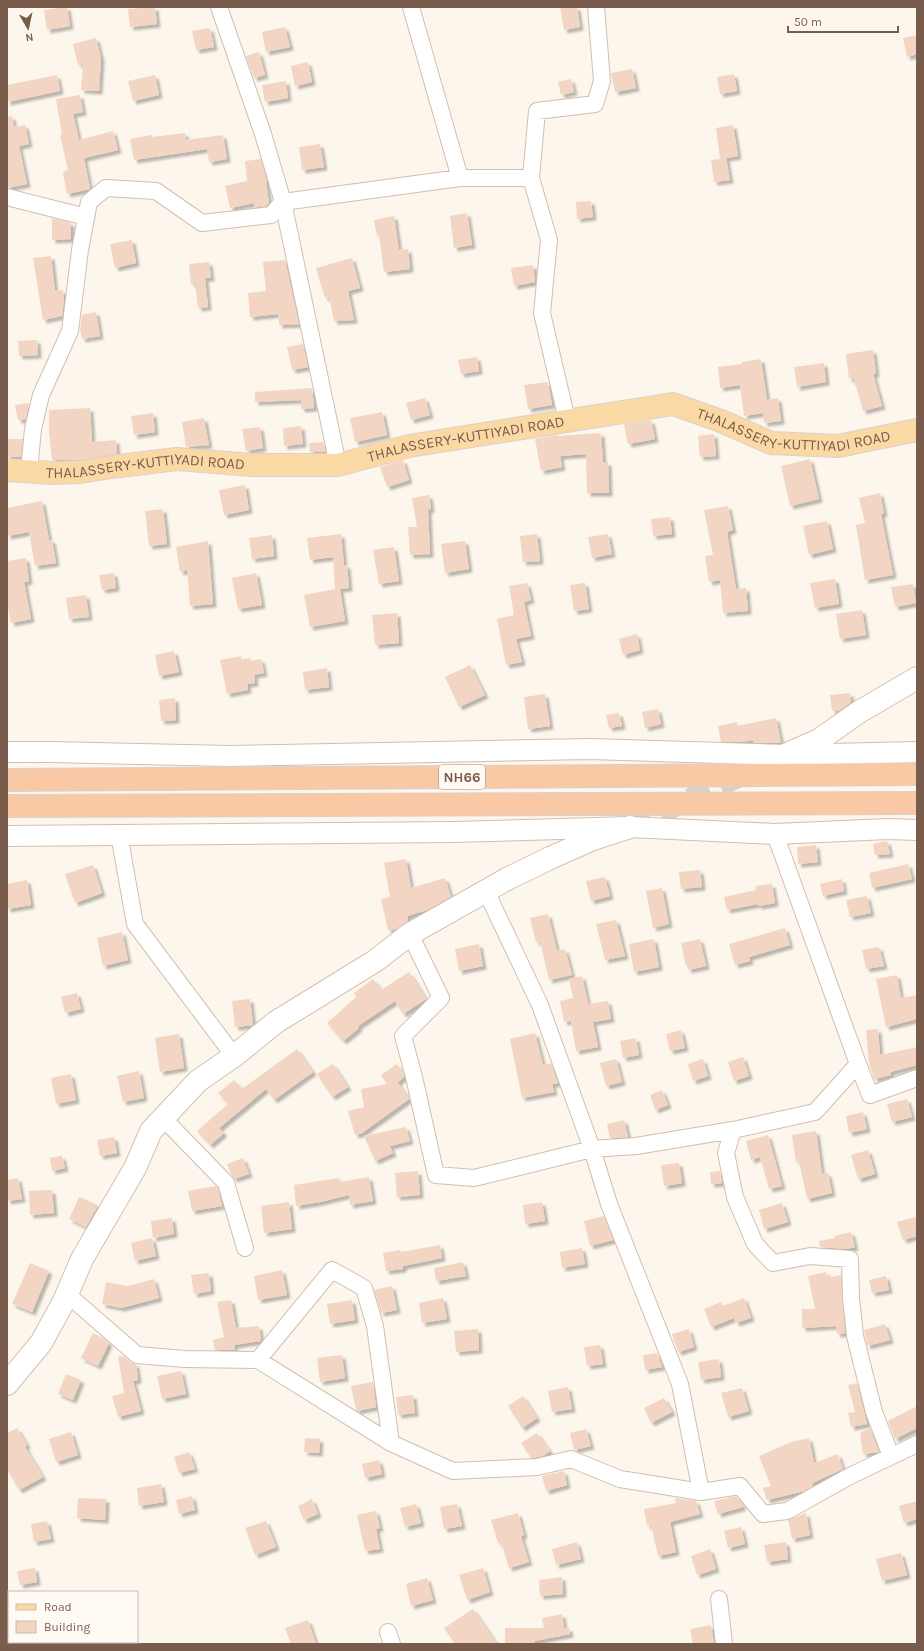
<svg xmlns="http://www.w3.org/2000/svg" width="924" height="1651" viewBox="0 0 924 1651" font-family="Karla,sans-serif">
  <defs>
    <filter id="shadow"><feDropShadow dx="3.5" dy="3.5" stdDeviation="1" flood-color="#0004"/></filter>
  </defs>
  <rect width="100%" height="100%" fill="#fdf6ec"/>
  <path fill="#f3d5c3" filter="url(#shadow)" d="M67 7 70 26 47 30 44 10Z
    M155 7 157 24 130 27 128 9Z
    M560 7H577L580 27 564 30Z
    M285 27 290 47 266 52 262 32Z
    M210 28 214 47 196 50 192 31Z
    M917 35V54L907 57 903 38Z
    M96 38 101 58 99 91 81 90 83 64 78 65 73 44Z
    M259 52 265 75 254 78 246 56Z
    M308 62 312 82 295 86 291 66Z
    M632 69 636 88 615 92 611 73Z
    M734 74 737 91 720 94 717 77Z
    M57 75 60 91 7 102V85Z
    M155 75 159 95 133 101 128 81Z
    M571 79 574 92 561 95 558 82Z
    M286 81 288 98 265 102 262 85Z
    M80 95 83 112 73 114 79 140 113 131 118 150 84 158 90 189 67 194 63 172 68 170 60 135H62L56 99Z
    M12 116 14 127 25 125 29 144 19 146 27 184 7 188V117Z
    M733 125 738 156 726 158 730 180 714 182 711 160 720 159 716 128Z
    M185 133 186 140 223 135 227 159 209 162 207 149 134 160 130 139 152 135V137Z
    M320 144 324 167 302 170 299 147Z
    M261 159 267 181 266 182 269 203 266 206 254 207V203L230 208 225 186 247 181 245 161Z
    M591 201 593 217 577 219 576 202Z
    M467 213 472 245 454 248 450 216Z
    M394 216 399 250 408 249 410 269 384 272 379 235 377 236 374 220Z
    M52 218 71 223V239L52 240Z
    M132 240 136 263 115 268 110 244Z
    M51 256 55 291 63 290 64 299 62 316 43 320 33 258Z
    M352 258 360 288 348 291 354 320 334 321 329 297 325 298 316 268Z
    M285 260 299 324 279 325 278 314 250 317 248 293 266 291 263 262Z
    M209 262 211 278H205L208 307 198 308 195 284H191L189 264Z
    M533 265 535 282 514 286 511 268Z
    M96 312 100 336 82 339 80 329 82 315Z
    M37 340 38 355 19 356 18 341Z
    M303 344 308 367 292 370 287 347Z
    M873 350 876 374H873L882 406 863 411 856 386H855L854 378 849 379 846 354Z
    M477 357 479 371 461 374 458 360Z
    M761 359 767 400 778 398 781 421 764 423 763 413 744 416 740 385 720 388 718 367 742 364V362Z
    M824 363 826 382 797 387 794 367Z
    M548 382 552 405 528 409 524 385Z
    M312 388 314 408 301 409V400L255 402V392Z
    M425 398 430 415 411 420 406 403Z
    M29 403 26 419 18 420 15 405Z
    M90 408 92 442 116 440 117 454 79 460H52L49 432V410Z
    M382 412 387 435 355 442 350 418Z
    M153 413 155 432 134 435 131 416Z
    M204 418 209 445 186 447 182 422Z
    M651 420 655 439 628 444 624 424Z
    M301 426 303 444 284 446 283 428Z
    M260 427 263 448 246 451 242 429Z
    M601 433 603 462H608L609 493H587L586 454 560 456 562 467 541 471 535 439 557 435V436Z
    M714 434 716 456 700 457 698 436Z
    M7 439H23L21 457H7Z
    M323 442 326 452H310L309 443Z
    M810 459 819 499 790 506 781 466Z
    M403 460 409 480 387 487 380 467Z
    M245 485 249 510 224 515 219 490Z
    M880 493 884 513 881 514 893 575 865 580 856 525 865 523 859 498Z
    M429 495 431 509 428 510 430 554 410 555 408 527H417L412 498Z
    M42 501 49 540H52L56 563 35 566 29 532 7 536V508Z
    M728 506 733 530 727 532 736 589 746 588 748 611 723 613 720 580 709 582 705 556 713 555 704 510Z
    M163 509 167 544 149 546 145 511Z
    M670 517 672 534 653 536 651 519Z
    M827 521 833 549 809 555 803 526Z
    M341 534 344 565H347L349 588 340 589 345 621 310 627 304 595 335 589 333 557 310 560 307 538Z
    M537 534 540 561 523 562 520 536Z
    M608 534 612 554 592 558 588 537Z
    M272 535 274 556 252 559 249 538Z
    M208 541 213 604 190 606 187 570 180 572 176 547Z
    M465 541 469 569 445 573 441 544Z
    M394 547 399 581 379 584 373 550Z
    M26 558 29 581 24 582 31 619 11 623 7 603V561Z
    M114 573 116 588 102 590 99 575Z
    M256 573 262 605 238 609 232 578Z
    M835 579 839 604 815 608 810 583Z
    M527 583 531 600 524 602 531 636 516 639 522 662 506 665 497 619 514 615 509 586Z
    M585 583 589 609 574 611 570 585Z
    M913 584 916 603 895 607 891 587Z
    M86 595 89 617 69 619 66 598Z
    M862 610 866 635 840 639 836 614Z
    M397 613 399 643 375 645 372 615Z
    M637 634 640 650 623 655 619 639Z
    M174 651 179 672 159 676 155 655Z
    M241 656 242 660 250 658 251 661 261 659 264 673 254 675 255 683 247 684 248 690 227 694 220 660Z
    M470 665 485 695 459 707 445 677Z
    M327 668 329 687 305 690 303 672Z
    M850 693 851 702 840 710 832 711 830 695Z
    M545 694 550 726 528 729 524 697Z
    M175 698 176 720 161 721 159 700Z
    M658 709 661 724 645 728 642 712Z
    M619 713 622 726 609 728 606 715Z
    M776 718 781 743H754L753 740 743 742H721L718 726 737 722V726Z
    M887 841 890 854 875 855 873 844Z
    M816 845 818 862 798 864 797 847Z
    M406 859 411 888 445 878 451 897 427 910 407 916 408 921 397 929 388 930 381 899 390 897 384 863Z
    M908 864 912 879 872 888 869 873Z
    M93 865 102 893 75 903 65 874Z
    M700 870 702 887 681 889 679 872Z
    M605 877 610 896 591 901 586 881Z
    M842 879 844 891 823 896 820 884Z
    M27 880 31 905 7 909V884Z
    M772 884 775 903 759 906 758 904 727 910 724 897 756 890 755 886Z
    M662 888 669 924 653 928 646 891Z
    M867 896 871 913 850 917 846 900Z
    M548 914 557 951 565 949 572 975 549 980 540 941 536 942 530 918Z
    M616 920 625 956 605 960 596 924Z
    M785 928 790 945 749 957 750 961 735 965 729 944Z
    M122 932 128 960 103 966 97 938Z
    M654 939 659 967 634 972 629 944Z
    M700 939 706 966 688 970 687 965 686 966 681 943Z
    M479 944 483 966 459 971 455 949Z
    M879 947 884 966 866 969 862 950Z
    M409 972 426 999 403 1014 395 1001 358 1026 359 1028 343 1041 327 1023 356 997 354 993 373 979 381 990Z
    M897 975 901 998 917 995V1019L886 1027 876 979Z
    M582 976 588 1004 608 1001 611 1019 593 1022 598 1047 576 1051 571 1021 564 1022 560 1001 573 998 569 979Z
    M77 993 81 1009 65 1013 61 997Z
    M250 999 253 1025 235 1027 232 1001Z
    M878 1029 880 1055 917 1047V1065L890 1072 891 1075 874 1079 869 1063 866 1030Z
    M681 1030 685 1048 670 1051 666 1034Z
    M535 1033 543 1065 551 1063 558 1083 552 1084 554 1092 522 1098 510 1039Z
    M179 1034 184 1068 160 1072 155 1038Z
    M636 1038 639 1055 623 1058 620 1041Z
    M297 1049 313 1072 274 1100 266 1089 219 1128 224 1133 210 1145 197 1131 228 1104 218 1093 234 1080 242 1089Z
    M743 1057 749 1076 734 1081 728 1062Z
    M616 1059 622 1082 606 1086 600 1063Z
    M703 1059 708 1076 693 1081 688 1064Z
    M333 1064 348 1087 332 1097 317 1074Z
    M397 1064 403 1072 404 1077 397 1083H398L409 1099 362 1133 355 1135 348 1111 364 1107 361 1089 387 1084 381 1075Z
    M139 1071 144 1098 123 1102 117 1076Z
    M71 1074 76 1100 56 1104 51 1078Z
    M662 1090 668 1105 655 1110 650 1095Z
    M907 1099 912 1117 892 1122 887 1104Z
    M863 1112 867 1129 849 1133 846 1116Z
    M624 1120 628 1137 610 1138 607 1124Z
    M406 1127 410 1141 390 1146 393 1153 375 1161 364 1136Z
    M816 1131 822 1174 828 1173 832 1193 807 1199 799 1161 796 1162 792 1135Z
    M768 1135 782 1186 769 1189 760 1157 751 1160 746 1141Z
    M114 1137 117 1153 100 1156 97 1140Z
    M868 1150 875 1174 858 1179 851 1155Z
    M62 1156 65 1168 52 1171 50 1158Z
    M243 1158 249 1174 234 1179 231 1174 227 1164Z
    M679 1163 682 1183 664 1186 661 1165Z
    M418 1171 420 1195 397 1197 395 1173Z
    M720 1171 722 1183 711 1184 710 1172Z
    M369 1177 373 1201 350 1205 349 1195 320 1202 296 1206 294 1185 332 1179 339 1178 340 1182Z
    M18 1178 22 1199 7 1201V1180Z
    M216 1186 218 1188 222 1206 192 1211 188 1191Z
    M52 1190 54 1213 30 1215 29 1191Z
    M79 1197 98 1205 86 1227 69 1219Z
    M289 1202 292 1229 264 1233 261 1206Z
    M542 1202 545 1221 525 1224 523 1205Z
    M782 1203 788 1222 764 1229 759 1210Z
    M604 1216 613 1240 590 1246 584 1221Z
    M915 1217 917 1223V1236L903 1240 897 1222Z
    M172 1218 174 1234 153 1238 151 1221Z
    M851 1232 855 1247 846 1249 820 1247 819 1241 835 1238 834 1236Z
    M152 1238 156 1256 135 1261 131 1243Z
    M440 1245 442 1258 403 1266V1269L386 1271 383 1253 400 1250 401 1252Z
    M582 1248 585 1264 562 1268 560 1252Z
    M463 1262 466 1276 436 1281 434 1268Z
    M30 1263 49 1271 32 1312 12 1304Z
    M282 1270 287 1295 258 1300 254 1276Z
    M826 1272 828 1278 841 1275 845 1333 837 1334 836 1326 802 1328V1309H815L808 1276Z
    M209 1273 211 1291 194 1294 191 1275Z
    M886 1276 889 1290 872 1293 869 1280Z
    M154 1279 159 1298 121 1308 102 1304 106 1282 128 1286Z
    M392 1286 397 1310 381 1313 374 1290Z
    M443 1298 447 1319 422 1323 419 1303Z
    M744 1298 751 1318 736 1323 734 1318 711 1327 704 1309 721 1302 723 1306Z
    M231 1300 236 1328 259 1326 261 1341 234 1345 235 1350H215L213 1340 224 1337 217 1302Z
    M352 1300 355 1320 330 1324 327 1304Z
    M885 1324 890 1340 867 1346 864 1330Z
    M478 1329 479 1350 456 1352 454 1331Z
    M689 1329 694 1347 678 1352 672 1334Z
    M93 1333 103 1338 109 1343 98 1366 81 1358Z
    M600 1345 603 1364 587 1366 584 1347Z
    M657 1353 662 1367 645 1370 643 1355Z
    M342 1355 345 1378 320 1382 317 1358Z
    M124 1356 129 1362 136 1364 138 1380 133 1381 141 1411 118 1417 112 1396 124 1393 118 1357Z
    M719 1359 721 1377 701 1380 698 1362Z
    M181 1371 186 1394 162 1399 157 1376Z
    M66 1374 81 1380 73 1400 58 1394Z
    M373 1382 376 1407 357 1411 356 1410 351 1386Z
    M857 1383 867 1424 851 1427 848 1413 855 1412 848 1385Z
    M568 1387 572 1409 552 1412 548 1391Z
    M742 1388 749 1411 728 1417 721 1393Z
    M413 1395 415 1413 398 1415 396 1397Z
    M523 1396 537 1418 522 1428 508 1406Z
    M664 1398 672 1412 651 1423 644 1408Z
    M917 1406V1428L895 1439 888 1421Z
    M17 1428 27 1445 25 1447 43 1477 19 1490 7 1469V1433Z
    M870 1428 879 1452 863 1454 860 1433Z
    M586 1429 591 1446 574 1450 570 1433Z
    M71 1432 78 1455 56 1462 49 1439Z
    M537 1433 550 1451 543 1456 531 1458 521 1443Z
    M305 1438 320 1439 319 1453 304 1452Z
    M809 1438 814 1463 838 1454 843 1469 812 1483 813 1486 804 1491 767 1500 763 1488 771 1486 759 1456 791 1442Z
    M189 1452 195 1469 179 1473 174 1457Z
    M379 1460 382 1474 365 1478 362 1464Z
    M564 1471 567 1485 546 1491 542 1476Z
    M161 1484 164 1502 139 1506 137 1488Z
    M192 1496 195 1510 179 1514 176 1500Z
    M736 1496 741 1503 743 1507 718 1514 714 1501Z
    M78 1498 106 1499 105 1520 77 1518Z
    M675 1498 696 1501 700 1514 670 1522 676 1552 658 1556 651 1525 647 1526 644 1509 676 1503Z
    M312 1499 318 1514 304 1520 298 1506Z
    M917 1501V1519L904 1523 899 1506Z
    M416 1504 421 1523 405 1527 400 1508Z
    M457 1504 462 1526 444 1529 440 1507Z
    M376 1511 380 1528 376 1529 380 1549 365 1551 357 1515Z
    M518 1513 524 1535 521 1536 529 1562 509 1568 501 1542 498 1543 491 1520Z
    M806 1513 810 1535 792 1539 788 1520Z
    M47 1521 51 1539 34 1542 31 1524Z
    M266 1521 276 1547 255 1555 245 1528Z
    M741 1527 745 1544 728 1548 724 1531Z
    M577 1542 581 1559 556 1565 552 1549Z
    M786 1542 788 1559 767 1562 764 1545Z
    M710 1549 716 1569 697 1575 691 1556Z
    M901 1553 907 1575 882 1581 876 1559Z
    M35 1568 37 1582 20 1585 17 1571Z
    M483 1568 490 1592 467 1600 459 1575Z
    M562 1577 563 1594 540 1596 539 1580Z
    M427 1578 433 1600 411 1606 406 1584Z
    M473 1609 497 1644H455L444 1628Z
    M562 1614 564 1628H569L570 1634 535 1641V1643H505V1628H544L542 1618Z
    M308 1620 316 1644H291L285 1628Z
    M711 1625 714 1644H693L690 1629Z"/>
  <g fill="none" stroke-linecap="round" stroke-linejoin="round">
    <path stroke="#dcd0c4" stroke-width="22" stroke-dasharray="22 11" stroke-linecap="butt" d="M630 827 744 774"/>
    <defs>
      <path id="minor" d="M219 7 263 134 283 202 338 465
        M460 178H531L537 111 595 104 602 81 596 7
        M531 178 549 240 542 313 567 420
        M7 197 86 217
        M29 471 33 429 41 395 70 331 80 250 89 202 106 188 156 191 202 223 271 215 283 202 460 178 411 7
        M119 834 135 924 234 1056
        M486 891 540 1005 592 1149 609 1204 680 1384 701 1492 740 1486 763 1514 787 1511 850 1476 917 1444
        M410 934 441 998 403 1036 414 1077 436 1175 474 1178 592 1149 636 1146 733 1130 815 1112 858 1064 775 834
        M858 1064 870 1095 917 1078
        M163 1118 226 1183 245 1248
        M733 1130 726 1153 735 1197 755 1244 773 1263 810 1256 850 1259 851 1298 855 1336 874 1412 891 1456
        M67 1294 137 1355 185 1359 258 1360
        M391 1443 258 1360 332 1270 364 1288 375 1326 391 1443 453 1471 537 1467 571 1459 620 1479 701 1492
        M719 1599 724 1644
        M7 1614 9 1620
        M388 1632 392 1644
        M16 1642 17 1644"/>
      <path id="tertiary" d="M7 752H50L229 756 590 749 785 755 917 752
        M7 836 454 832 630 827 775 834 888 829 917 830"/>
      <path id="secondary" d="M785 755 819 740 859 712 917 678
        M7 1384 41 1343 64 1301 82 1259 135 1168 151 1131 198 1081 234 1056 276 1022 375 961 410 934 507 879 550 858 593 839 630 827"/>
      <g id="primary">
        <path id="s1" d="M7 470 52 473 80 472 111 467 177 459 252 465H338L409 446 673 404 721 421 771 443 838 446 917 430"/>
      </g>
      <path id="trunk" d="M7 780 917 774
        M7 806 917 803"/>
    </defs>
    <use href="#minor" stroke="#d1beb0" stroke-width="18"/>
    <use href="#tertiary" stroke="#d1beb0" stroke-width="22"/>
    <use href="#secondary" stroke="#d6c0b0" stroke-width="24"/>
    <use href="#primary" stroke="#dad1cd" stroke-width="24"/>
    <use href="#trunk" stroke="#dad1cd" stroke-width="24"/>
    <use href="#minor" stroke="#fff" stroke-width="16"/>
    <use href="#tertiary" stroke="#fff" stroke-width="20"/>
    <use href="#secondary" stroke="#fff" stroke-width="22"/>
    <use href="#primary" stroke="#fbd9a5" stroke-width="22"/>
    <use href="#trunk" stroke="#f9c8a4" stroke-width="22"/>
  </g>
  <g text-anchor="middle" stroke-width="3.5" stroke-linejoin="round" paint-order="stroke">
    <rect fill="#fffaf3" stroke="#a28b7f" stroke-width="1" x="439" y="765" width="46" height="24" rx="3"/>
    <g font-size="14" font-weight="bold" fill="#7a5c4d">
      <text x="462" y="782">NH66</text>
    </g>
    <g font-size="15" fill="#7a5c4d" stroke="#fffaf3">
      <text dy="5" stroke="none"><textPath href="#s1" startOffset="799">THALASSERY-KUTTIYADI ROAD</textPath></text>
      <text dy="5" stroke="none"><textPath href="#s1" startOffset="463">THALASSERY-KUTTIYADI ROAD</textPath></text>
      <text dy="5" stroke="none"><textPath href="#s1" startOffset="139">THALASSERY-KUTTIYADI ROAD</textPath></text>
    </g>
  </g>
  <rect width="924" height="1651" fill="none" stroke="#7a5c4d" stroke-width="16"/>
  <rect x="8" y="1591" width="130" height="52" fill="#fffaf3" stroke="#cabbb1"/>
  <rect x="16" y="1604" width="20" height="6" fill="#fbd9a5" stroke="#cabbb1"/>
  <text x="44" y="1611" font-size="12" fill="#7a5c4d">Road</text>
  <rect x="16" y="1621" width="20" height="12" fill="#f3d5c3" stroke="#cabbb1"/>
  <text x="44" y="1631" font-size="12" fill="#7a5c4d">Building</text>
  <g transform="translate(28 28) rotate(171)" stroke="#fffaf3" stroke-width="3" paint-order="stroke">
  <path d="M0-3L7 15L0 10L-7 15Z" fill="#7a5c4d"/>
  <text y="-6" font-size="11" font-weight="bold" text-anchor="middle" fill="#7a5c4d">N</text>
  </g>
  <path d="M788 26v6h110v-6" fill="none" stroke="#7a5c4d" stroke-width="2"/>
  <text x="794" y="26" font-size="12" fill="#7a5c4d" stroke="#fffaf3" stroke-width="3" paint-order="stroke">50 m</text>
</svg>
